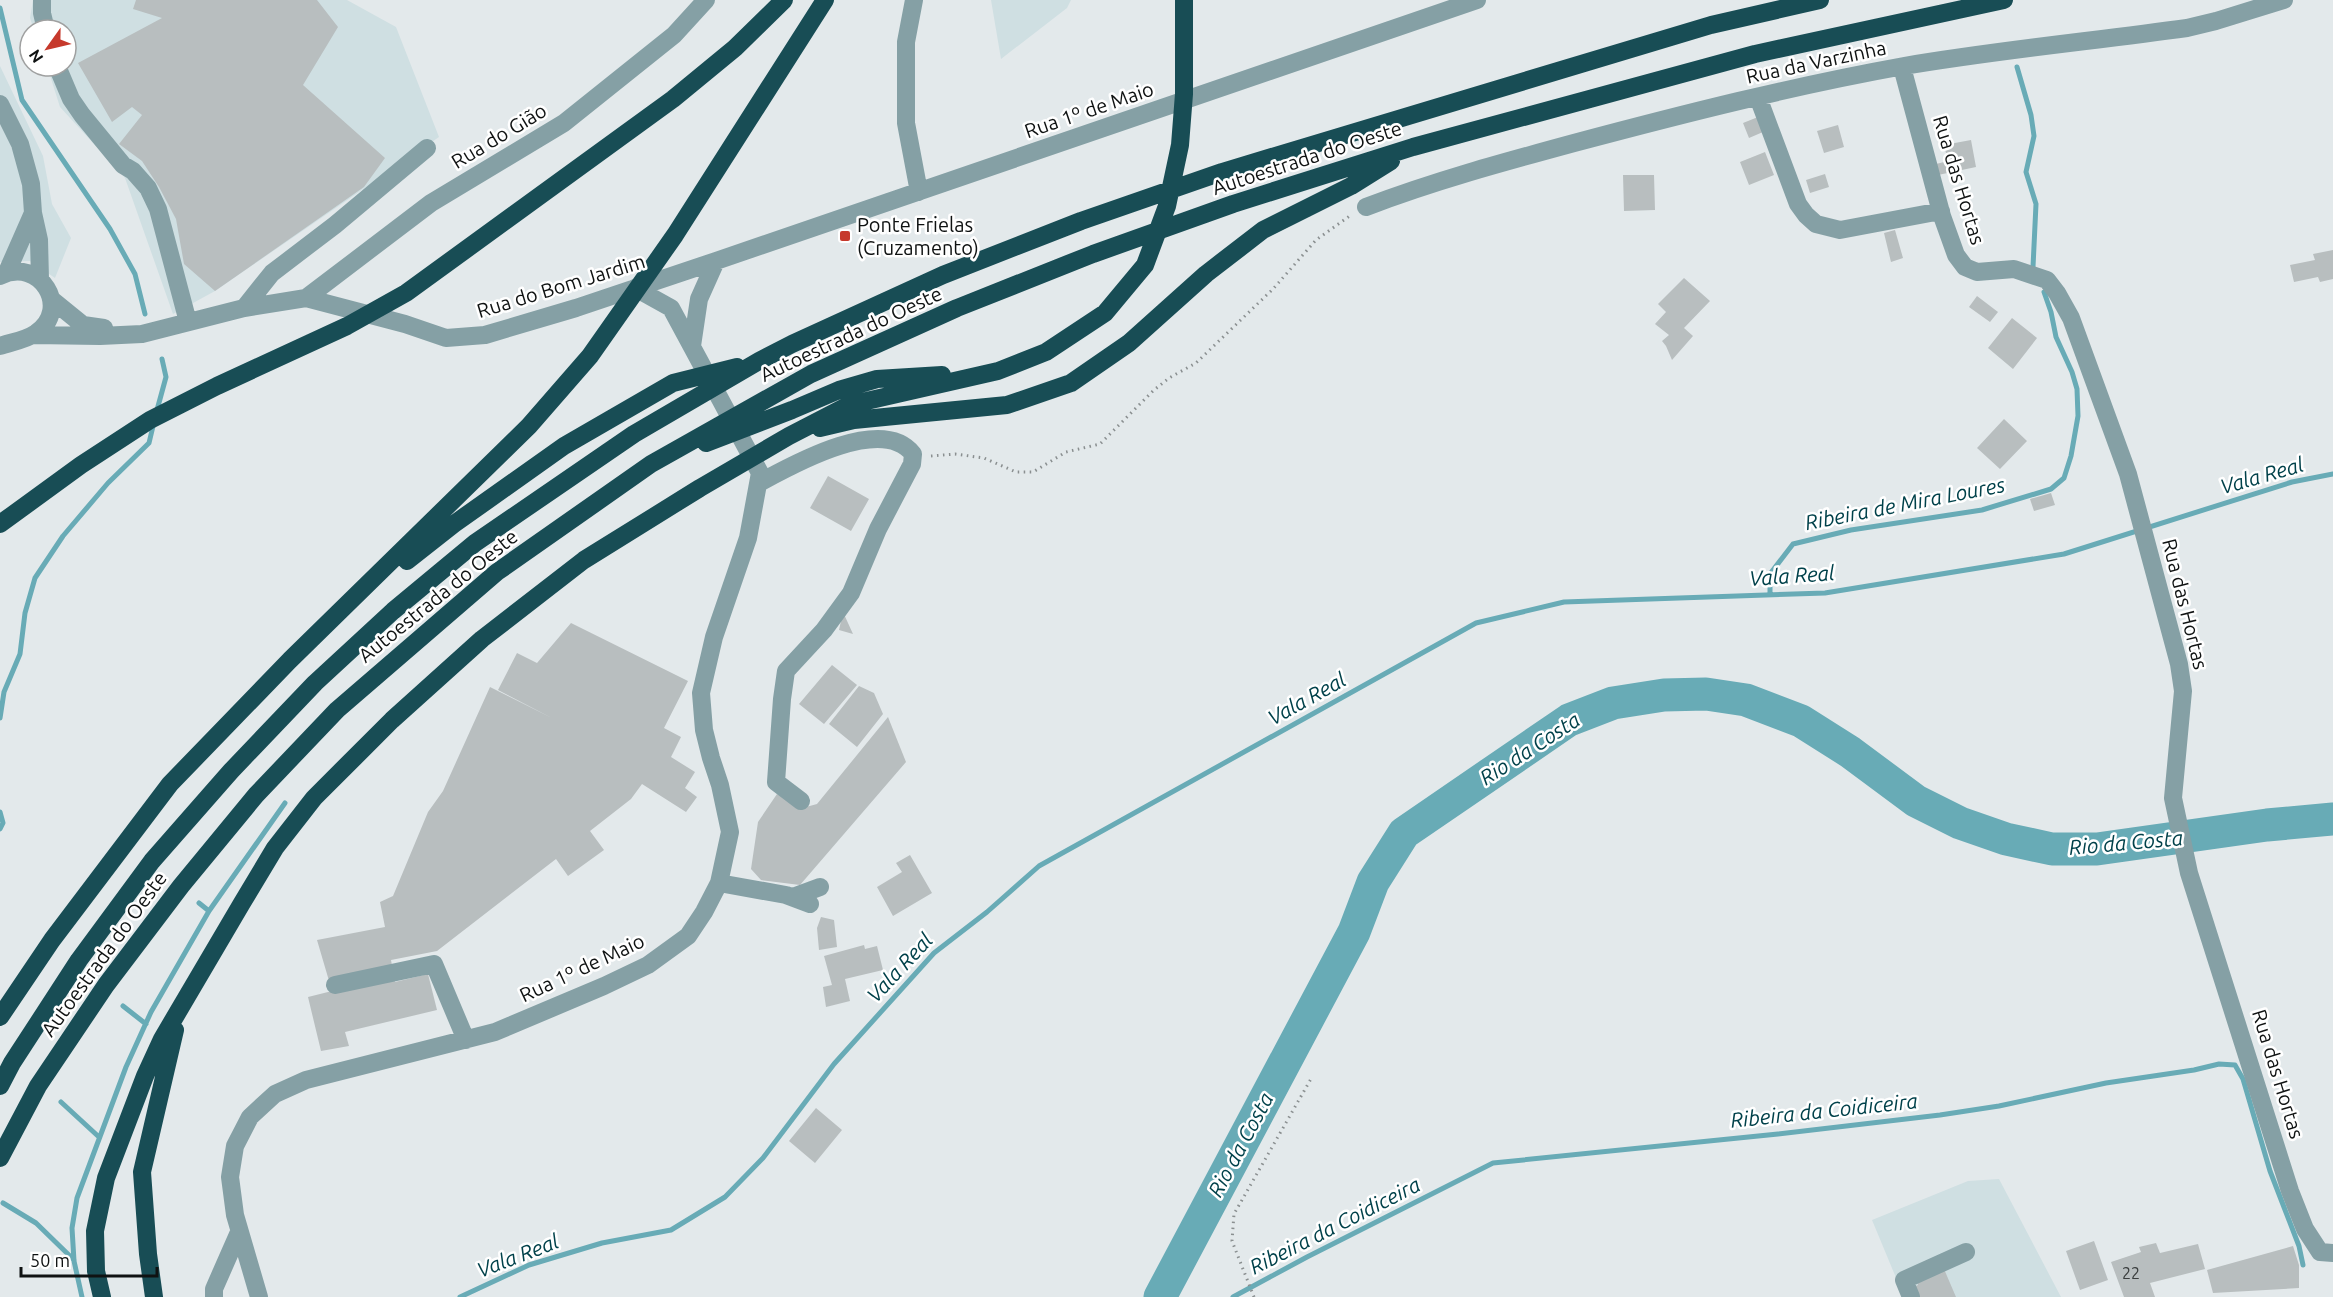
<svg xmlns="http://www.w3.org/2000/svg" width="2333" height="1297" viewBox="0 0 2333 1297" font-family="Ubuntu,sans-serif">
  <rect width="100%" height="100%" fill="#e3e9eb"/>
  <path fill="#cfdfe2" d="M33 0H347L396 27 439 137 215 291 173 314 125 178 60 107 47 66H66V30H34L30 18Z
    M991 0H1071L1067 8 1001 59Z
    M0 66 43 156 52 204 71 238 55 278 30 261 0 262Z
    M1999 1179 2061 1297H1904L1872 1220 1968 1181Z"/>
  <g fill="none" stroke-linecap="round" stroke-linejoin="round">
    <path stroke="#68abb6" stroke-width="5" d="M0 8 22 100 110 229 135 274 145 314
      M2017 67 2031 115 2034 136 2026 172 2036 204 2033 267
      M157 410 166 377 162 359
      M1770 595V574L1793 544 1851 530 1982 510 2051 489 2064 478 2071 456 2078 416 2077 389 2072 372 2056 337 2051 312 2044 292
      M0 718 4 692 20 654 25 613 35 578 63 536 108 483 149 443 154 422
      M0 812 3 823 0 829
      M199 903 209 911
      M123 1006 146 1024
      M61 1102 99 1137
      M3 1203 36 1223 74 1260
      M82 1297 74 1261 72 1228 77 1198 126 1067 151 1012 209 911 285 803
      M460 1297 529 1265 602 1243 671 1230 725 1197 763 1158 834 1064 934 953 987 912 1039 866 1476 623 1564 602 1825 593 2064 554 2292 482 2333 474
      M1233 1297 1307 1257 1493 1163 1778 1134 1940 1115 1999 1106 2106 1083 2194 1070 2219 1064 2235 1065 2243 1079 2270 1171 2299 1246 2303 1265"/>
    <path stroke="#68abb6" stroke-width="33" d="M1160 1297 1354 932 1373 882 1404 833 1569 720 1613 703 1664 695 1706 694 1746 700 1801 721 1850 752 1916 801 1960 823 2006 839 2052 849H2097L2267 825 2333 819"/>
  </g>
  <path fill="#b8bebf" d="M136 0H317L338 27 303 85 385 158 364 187 215 291 184 264 176 219 159 187 142 161 119 144 142 115 132 107 112 122 78 63 162 18 133 9Z
    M1758 117 1763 132 1749 138 1743 123Z
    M1838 125 1844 147 1824 153 1817 131Z
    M1971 140 1976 167 1938 175 1936 164 1948 161 1944 145Z
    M1765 152 1774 175 1749 185 1740 162Z
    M1825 174 1829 187 1810 193 1806 180Z
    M1623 175H1654L1655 210 1624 211Z
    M1895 230 1903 258 1891 262 1884 233Z
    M2333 250V279L2320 282 2318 277 2294 282 2290 265 2315 260 2313 254Z
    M1684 278 1710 301 1684 328 1693 336 1672 360 1666 346 1662 341 1669 335 1655 324 1666 312 1658 304Z
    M1977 296 1998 312 1990 322 1969 307Z
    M2012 318 2037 338 2013 369 1988 348Z
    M2004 419 2027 441 2000 469 1977 448Z
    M828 476 869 499 851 531 810 508Z
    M2051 493 2055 505 2034 511 2030 499Z
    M843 612 853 634 839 630Z
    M571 623 688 681 664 728 681 737 671 757 695 772 685 788 697 797 686 812 642 784 631 799 590 831 604 850 568 876 556 859 437 951 391 960 395 982 428 974 437 1010 345 1032 349 1046 321 1051 308 997 332 991 317 940 385 927 380 902 393 896 428 812 443 791 490 687 552 718 498 690 517 653 537 663Z
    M832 665 857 685 824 724 799 704Z
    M859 686 874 693 883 714 857 747 829 724Z
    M888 717 906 762 800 885 761 880 751 869 758 822 777 794 806 807 817 804Z
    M910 855 932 893 893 916 877 887 902 872 896 863Z
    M821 917 834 920 837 947 819 950 817 928Z
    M864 945 865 949 877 946 883 970 845 979 850 1001 826 1007 823 987 832 985 824 956Z
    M816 1108 842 1130 815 1163 789 1141Z
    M2094 1241 2108 1280 2080 1290 2066 1251Z
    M2156 1243 2160 1253 2198 1244 2205 1269 2150 1283 2155 1297H2124L2111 1262 2141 1252 2139 1247Z
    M2293 1246 2299 1265V1288L2213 1293 2207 1270Z
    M1944 1269 1956 1297H1919L1912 1288 1918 1285 1917 1281Z"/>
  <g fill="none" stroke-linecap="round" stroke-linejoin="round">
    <path stroke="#8a8f90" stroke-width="3" stroke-dasharray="1.5 4.5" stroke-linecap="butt" d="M931 456 955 454 984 458 1016 472H1033L1066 452 1100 444 1154 390 1169 378 1196 363 1273 289 1316 240 1351 215
      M1254 1297 1232 1241 1234 1214 1312 1077"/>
    <path stroke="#85a0a5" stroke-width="18" d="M42 0V13L46 30
      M914 0 906 42V123L919 192
      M57 66 71 99 82 115 123 165 133 171 148 188 158 209 188 322
      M1902 67 1942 216 1956 255 1965 267 1977 272 2014 269 2047 280 2057 293 2071 318 2128 474 2179 664 2183 691 2173 798 2189 873 2290 1191 2305 1229 2320 1252 2333 1253
      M1758 97 1798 204 1806 215 1816 224 1840 230 1941 211
      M0 104 20 144 31 184 33 213 39 240 40 279
      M1366 207C1434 181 1504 162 1574 143 1683 114 1793 86 1904 66 1998 50 2093 41 2187 28L2216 21 2284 0
      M7 272 33 213
      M0 276C40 256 72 309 36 333 26 340 12 342 0 346
      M306 298 431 203 564 123 674 35 706 0
      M51 299 83 325 104 328
      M244 308 272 273 335 225 427 148
      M34 335 100 336 142 334 244 308 306 298 405 324 446 338 485 335 576 308 716 261 1477 0
      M692 346 699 299 716 261
      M759 483C792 465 882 414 913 454L912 464 878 529 851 593 824 630 786 671 782 699 776 782 801 801
      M719 883 786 895 810 904
      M793 897 820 887
      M335 985 434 964 466 1040
      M214 1297V1289L239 1232
      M259 1297 235 1215 230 1177 235 1146 250 1117 275 1094 306 1080 495 1032 604 986 648 965 688 936 704 912 719 883 730 832 720 785 711 758 704 730 701 693 714 637 748 538 760 473 671 308 635 288
      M1911 1297 1904 1280 1966 1252"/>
    <path stroke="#184d55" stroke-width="18" d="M820 428 854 420 1007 405 1071 383 1129 343 1206 274 1263 230 1351 186 1391 161
      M706 443 792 410 839 390 877 379 942 375
      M0 524 81 465 150 420 217 386 347 326 406 293 673 99 735 48 784 0
      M407 561 454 524 564 446 673 383 737 367
      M0 1017 52 940 170 784 290 660 529 426 590 356 675 235 825 0
      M0 1086 12 1063 79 960 152 861 231 771 315 683 393 611 475 543 634 434 759 361 792 344 943 275 1081 221 1222 172 1711 25 1820 0
      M0 1158 38 1086 106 985 181 886 256 795 337 710 497 572 651 464 811 374 957 308 1093 254 1233 204 1413 147 1755 54 2004 0
      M102 1297 96 1271 95 1231 106 1178 145 1076 162 1039 242 903 275 848 314 798 392 720 482 639 584 560 700 488 789 436 849 405 998 371 1046 352 1105 313 1145 265 1167 206 1180 145 1184 94V0
      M154 1297 148 1254 142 1172 175 1030"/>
  </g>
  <rect fill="#c6392c" stroke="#fff" stroke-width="2" x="839" y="230" width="12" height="12" rx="3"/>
  <g text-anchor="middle" stroke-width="5" stroke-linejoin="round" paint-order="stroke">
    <g font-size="16" fill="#393d3d">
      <text x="2131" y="1279">22</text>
    </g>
    <g font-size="20" fill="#0f1212" stroke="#fff">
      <text transform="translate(1816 62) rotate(-12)" y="7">Rua da Varzinha</text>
      <text transform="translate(1089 110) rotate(-19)" y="7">Rua 1º de Maio</text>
      <text transform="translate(499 136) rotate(-31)" y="7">Rua do Gião</text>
      <text transform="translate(1307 158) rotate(-18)" y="7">Autoestrada do Oeste</text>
      <text transform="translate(1959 180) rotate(73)" y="7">Rua das Hortas</text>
      <text transform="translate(561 286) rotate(-17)" y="7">Rua do Bom Jardim</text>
      <text transform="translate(851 334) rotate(-25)" y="7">Autoestrada do Oeste</text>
      <text transform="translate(438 596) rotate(-39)" y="7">Autoestrada do Oeste</text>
      <text transform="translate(2185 604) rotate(76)" y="7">Rua das Hortas</text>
      <text transform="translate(104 954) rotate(-54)" y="7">Autoestrada do Oeste</text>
      <text transform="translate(582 968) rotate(-25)" y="7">Rua 1º de Maio</text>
      <text transform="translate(2278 1074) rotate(73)" y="7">Rua das Hortas</text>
    </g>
    <g font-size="20" fill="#0f1212" stroke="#fff" text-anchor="start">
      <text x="857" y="232">Ponte Frielas<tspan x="857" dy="23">(Cruzamento)</tspan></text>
    </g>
    <g font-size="21" font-style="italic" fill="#00414a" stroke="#fff">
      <text transform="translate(2262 476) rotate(-16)" y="7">Vala Real</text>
      <text transform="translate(1905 504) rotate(-11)" y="7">Ribeira de Mira Loures</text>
      <text transform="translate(1792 576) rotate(-4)" y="7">Vala Real</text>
      <text transform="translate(1307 699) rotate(-29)" y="7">Vala Real</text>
      <text transform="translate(1530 749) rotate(-33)" y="7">Rio da Costa</text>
      <text transform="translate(2126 843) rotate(-5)" y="7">Rio da Costa</text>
      <text transform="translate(900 968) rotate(-47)" y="7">Vala Real</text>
      <text transform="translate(1824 1111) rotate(-6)" y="7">Ribeira da Coidiceira</text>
      <text transform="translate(1241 1145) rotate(-62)" y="7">Rio da Costa</text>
      <text transform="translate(1335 1226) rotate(-27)" y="7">Ribeira da Coidiceira</text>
      <text transform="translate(518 1256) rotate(-21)" y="7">Vala Real</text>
    </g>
  </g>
  <g transform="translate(48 48) rotate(236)"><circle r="28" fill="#ffffff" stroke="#9fa0a0" stroke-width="1.5"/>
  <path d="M0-4.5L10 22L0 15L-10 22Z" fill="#c6392c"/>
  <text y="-9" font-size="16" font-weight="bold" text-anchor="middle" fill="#0f1212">N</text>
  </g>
  <path d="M21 1267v9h136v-9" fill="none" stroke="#0f1212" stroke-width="3"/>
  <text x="30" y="1267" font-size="18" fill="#0f1212" stroke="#ffffff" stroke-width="4.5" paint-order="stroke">50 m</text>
</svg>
